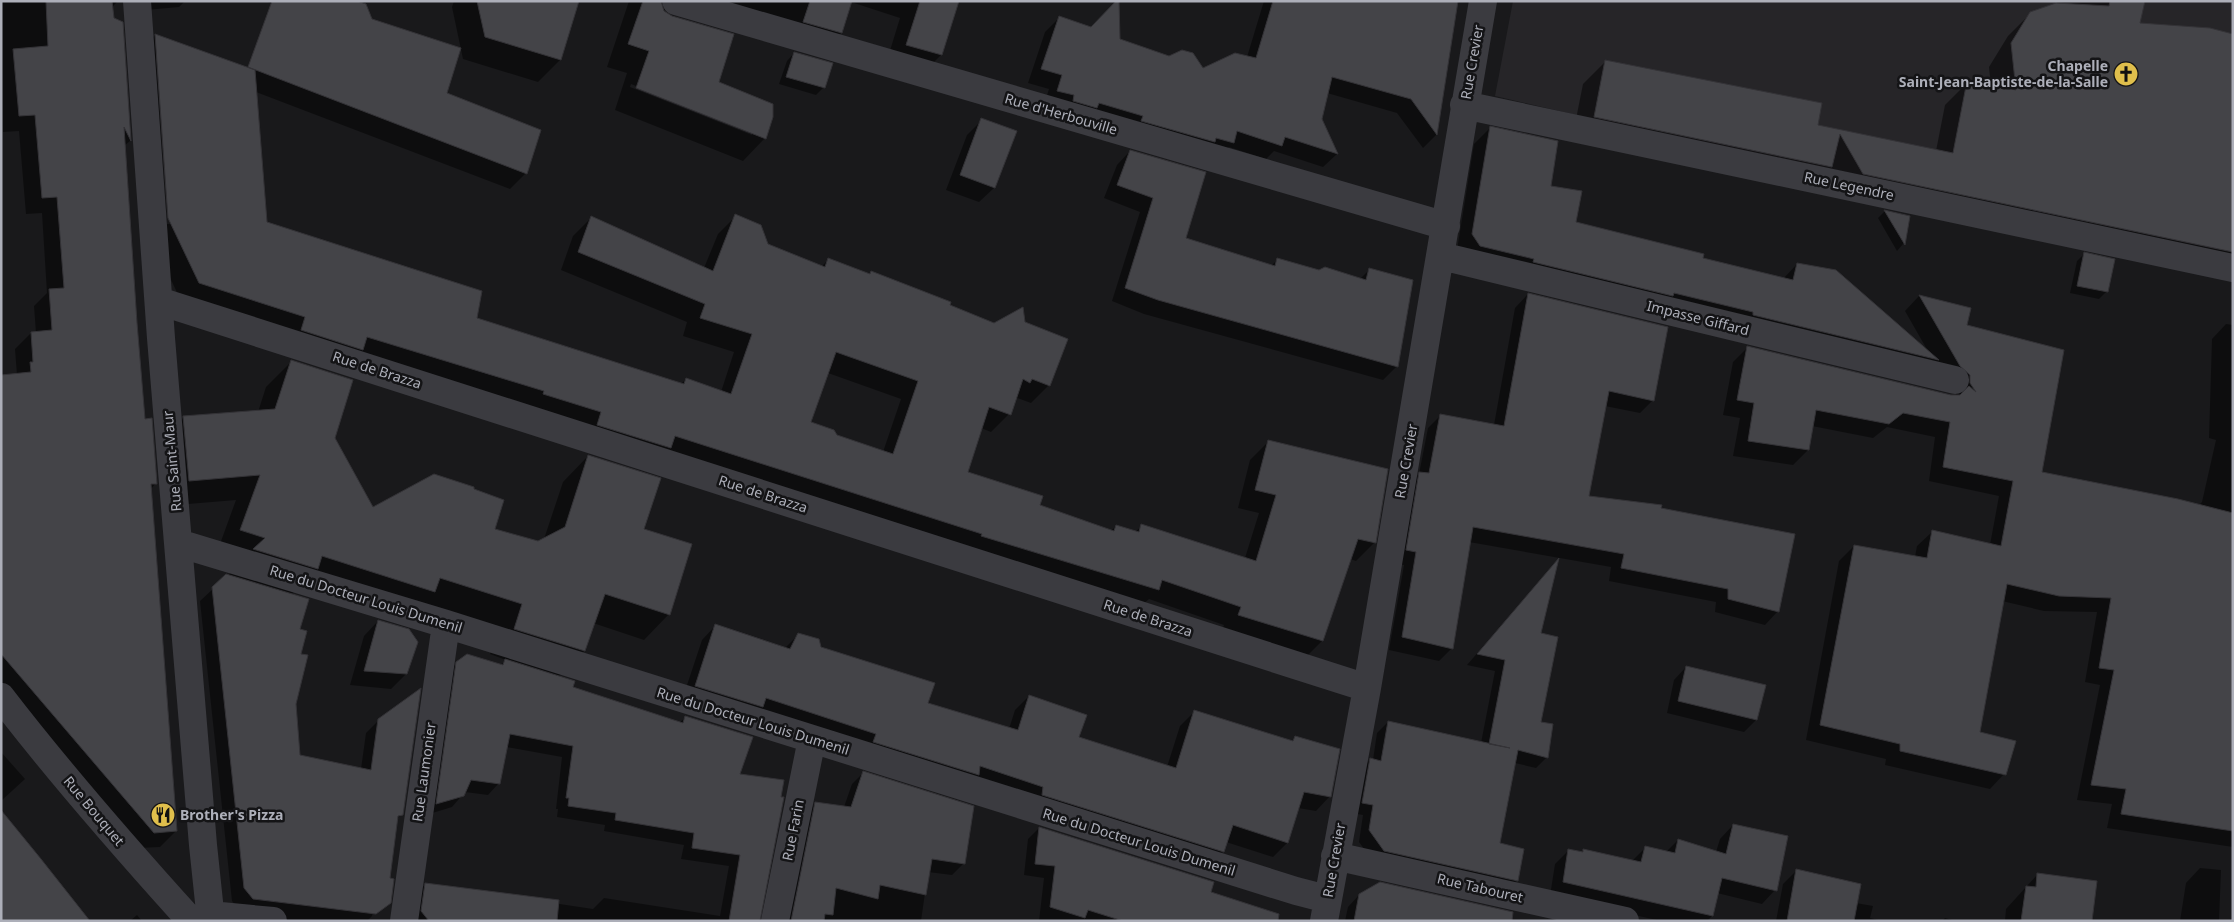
<svg xmlns="http://www.w3.org/2000/svg" width="2234" height="922" viewBox="0 0 2234 922" font-family="'Noto Sans',sans-serif">
  <rect width="100%" height="100%" fill="#19191b"/>
  <path fill="#262528" d="M1513 1H2233V253L1593 119 1495 96Z"/>
  <path fill="#0007" fill-rule="evenodd" d="M1 1H118L105 14 122 23 130 141 124 146 136 323 144 420 156 483 150 490 176 831 160 847 138 848 1 688V376L17 375 15 349 31 333H36L34 306 47 293 42 213 26 214 19 131 3 132Z
    M119 1H185L179 7 135 11 128 3Z
    M265 1H360L356 15 445 94 526 173 510 189 256 92 266 223 475 319 681 384 686 379 721 392 734 352 683 336 687 322 561 270 573 236 591 218 704 268 718 234 736 216 767 245 821 267 828 260 995 324 1024 323 1049 385 1031 403 1015 397 1009 414 991 432 981 428 966 472 1038 505 1111 531 1116 526 1135 532 1142 526 1245 558 1259 513 1238 508 1250 460 1268 442 1387 470 1374 543 1356 561 1350 559 1322 641 1304 659 1221 633 1224 625 1149 599 1140 607 181 301 151 237 138 53 155 35 254 71 273 4ZM156 59H158L170 224H167ZM828 373 901 399 883 452 836 436 810 423Z
    M454 1H578L560 60 538 82 463 59 452 7Z
    M629 1H958L941 55 919 77 885 67 900 18 851 2 841 33 819 55 662 9 664 13 733 35 717 83 765 138 743 161 615 110 627 73 607 67ZM631 84 752 132V135L630 87Z
    M1264 1H1457L1436 135 1423 148 1397 113 1327 93 1320 119 1337 154 1323 167 1274 151 1266 159 1229 147 1218 157 1044 105 1049 89 1028 83 1045 32 1059 18 1202 70 1247 57Z
    M2057 1H2144L2138 24 2233 35V280L1572 139 1583 84 1606 61 1816 126 1936 151 1945 105 1967 83 1991 87 1989 67 2008 36 2031 13 2056 5Z
    M794 53 824 87 816 95 779 84 787 61Z
    M982 120 1015 132 994 188 979 202 946 190 967 135Z
    M1490 128 1550 187 1575 223 1701 259 1783 279 1797 264 1929 353 1905 311 1919 296 1970 309 1965 326 2041 473 2198 506 2202 502 2216 440 2209 438 2212 339 2226 324 2233 325V847L2107 828 2112 804 2077 800 2100 685 2085 682 2097 612 2044 611 2002 601 1978 733 2004 774 1990 789 1885 765 1886 759 1806 740 1839 561 1854 546 1915 557 1917 546 1932 532 1990 545 1999 496 1929 481 1935 437 1887 427 1873 438 1812 426 1808 450 1793 465 1733 456 1740 418 1723 415 1733 362 1748 347 1956 396 1955 390 1457 250 1474 144Z
    M1130 151 1185 238 1271 266 1277 260 1319 272 1360 279 1370 269 1397 366 1383 380 1144 314 1112 301 1140 212 1104 198 1117 165Z
    M1885 211 1909 217 1903 244 1897 251 1878 218Z
    M2084 254 2107 291 2099 299 2070 293 2077 261Z
    M1528 294 1653 400 1640 413 1605 406 1588 497 1660 509 1778 611 1765 625 1715 612 1716 602 1609 581 1611 567 1469 542 1452 648 1439 661 1389 650 1404 565 1394 563 1407 487 1419 474 1428 428 1441 415 1494 425 1515 308Z
    M292 361 373 509 494 529 538 543 544 539 563 482 588 456 642 530 669 614 644 640 593 623 584 651 558 677 571 688 679 723 686 717 739 775 759 921H411L414 896 426 884 593 909 604 898 720 916 729 866 681 859 684 845 604 831 605 825 557 817 558 809H556L562 757 506 747 499 783 488 795 465 792 452 807 426 815 445 675 457 663 500 666 506 660 490 654 498 630 302 583 291 595 299 630V655L294 704 299 756 361 769 366 733 379 720 402 814 396 820 378 882 372 916 367 921H268L244 916 232 901 200 601 241 563 216 555 236 500 164 506 158 443 184 417 258 412 266 387Z
    M1556 562 1539 634 1540 723 1547 757 1536 768 1515 763 1499 844 1517 880 1506 891 1373 861 1359 842 1363 815 1352 813 1360 770 1370 760H1373L1377 733 1388 722 1481 743 1495 671 1467 665Z
    M378 621 406 674 391 689 350 685 364 636Z
    M716 625 785 648 799 634 927 704 1009 729 1015 710 1029 696 1078 738 1167 767 1180 726 1194 712 1291 742 1295 737 1330 796 1316 811 1298 808 1287 843 1273 857 1226 842 1223 851 1209 866 682 700 702 640Z
    M1686 667 1756 720 1744 732 1667 713 1674 680Z
    M1 752 25 779 1 801Z
    M863 773 964 863 952 875 928 872 921 921H783L804 815 816 803 844 807 852 784Z
    M1733 825 1775 890 1762 904 1717 893 1712 916 1707 921H1661L1550 896 1555 864 1569 850 1581 853 1584 850 1632 861 1646 847 1666 852 1678 840 1716 852 1720 839Z
    M1039 828 1209 893 1240 921H1039L1044 878 1024 875 1028 839Z
    M2200 868 2221 870 2219 921H2180L2186 883Z
    M1797 870 1856 903 1873 906 1870 918 1882 921H1776L1783 884Z
    M2037 875 2091 921H2005L2006 909Z
    M1359 895 1510 921H1345L1348 907Z
    M137 915 142 921H130Z
    M1945 918 1956 921H1942Z"/>
  <path fill="#444448" stroke="#343337" fill-rule="evenodd" d="M46 1H112L114 18 123 22 131 141 124 127 137 323 145 419 152 418 157 484H151L177 831 154 833 1 654V375L31 372 30 362H33L31 332 52 330 49 289 64 288 57 197 42 198 35 115 19 116 13 49 48 46Z
    M272 1H357L366 4 372 19 461 48 447 93 541 130 527 174 248 67Z
    M477 1H579L561 60 485 37Z
    M643 1H661L664 11 672 16 734 34 719 82 773 104V117L766 139 636 88 649 51 628 44Z
    M810 1H852L842 33 803 22Z
    M920 1H959L942 55 906 45Z
    M1116 1H1119L1120 39 1169 56 1182 50 1193 53 1203 68 1235 53 1256 58 1273 1H1458L1437 135 1411 99 1332 77 1322 119 1338 154 1285 137 1282 146 1237 131 1234 143 1216 138 1215 142 1141 121 1143 116 1099 103 1097 108 1073 101 1074 95 1057 91 1062 75 1041 69 1059 16 1091 27Z
    M2110 1H2145L2140 23 2210 28 2233 34V252L1863 174 1840 134 1832 167 1594 117 1605 60 1822 103 1818 125 1953 153 1967 81 2016 90 2011 43 2030 12 2056 3 2109 6Z
    M155 34 255 70 267 222 482 291 477 318 684 384 686 378 731 394 752 334 700 318 705 304 578 252 591 216 713 271 735 214 761 225 768 244 825 267 828 258 870 274 871 271 951 302 950 305 994 323 1023 307 1025 322 1068 339 1050 386 1032 379 1030 383 1023 379 1011 415 989 407 968 472 1043 496 1040 505 1114 531 1116 525 1139 532 1141 524 1256 561 1276 495 1255 490 1268 440 1388 469 1376 543 1358 539 1323 641 1238 615 1241 607 1162 580 1159 590 981 536 982 534 675 436 671 448 597 425 601 412 543 394 544 391 367 337 363 350 301 330 305 317 199 283 168 218ZM836 352 918 381 893 454 837 435 834 430 811 422Z
    M794 52 833 63 825 88 786 77Z
    M981 118 1017 131 995 188 960 175Z
    M1490 126 1558 141 1551 186 1582 191 1576 222 1704 254 1703 258 1793 280 1797 263 1836 270 1939 360 1753 315V312L1674 293 1673 296 1533 262 1534 259 1480 246 1472 234Z
    M1130 150 1206 172 1186 238 1275 266 1277 258 1319 270 1325 267 1366 280 1369 268 1413 280 1398 367 1158 300 1125 288 1153 198 1117 185Z
    M1884 210 1910 216 1905 245Z
    M2084 252 2115 259 2108 292 2077 286Z
    M1528 293 1668 327 1654 401 1609 391 1589 496 1662 505 1661 508 1795 534 1779 612 1728 599V589L1621 568 1624 554 1473 527 1453 649 1402 637 1416 552 1406 550 1419 472 1429 473 1440 414 1504 426Z
    M1919 295 1971 308 1967 325 2064 350 2042 472 2178 499 2233 513V831L2121 814 2126 789 2091 785 2114 670 2099 668 2111 598 2059 596 2007 584 1980 732 2016 741 2006 775 1900 751V744L1820 725 1854 545 1927 558 1932 530 2001 546 2013 481 1943 467 1950 422 1903 413 1889 424 1816 410 1809 450 1748 441 1754 403 1737 400 1747 346 1951 395H1960L1969 386 1976 392 1970 383V375L1960 366Z
    M291 360 353 380 335 438 373 507 434 474 474 487V489L504 500 495 529 538 541 565 527 588 455 661 478 644 529 692 544 670 615 605 594 585 651 514 629 522 604 440 578 435 592 322 556 318 569 253 549 265 538 240 530 260 475 189 481 183 416 275 409Z
    M1559 558 1541 633 1558 637 1541 722 1553 724 1548 758 1518 750 1500 843 1524 849 1518 881 1384 851 1369 830 1373 805 1362 803 1370 758 1381 761 1388 721 1510 748 1489 744 1505 660 1477 654Z
    M226 574 309 599 300 629 307 631 301 654 308 655 296 704 300 755 371 770 378 719 421 688 403 815 398 816 390 878 394 879 391 903 376 914 253 899 244 888 212 587Z
    M378 620 409 629 418 642 407 674 364 671Z
    M715 624 790 649 798 633 819 639 821 647 935 683 928 703 1018 730 1029 695 1087 715 1079 737 1176 768 1194 710 1293 741 1295 736 1340 749 1331 797 1304 792 1288 843 1233 825 1224 852 1042 795 1043 787 980 766 979 775 873 742 876 734 766 698 763 707 695 686Z
    M467 654 503 665 505 659 575 681 573 687 683 723 685 716 753 737 740 774 784 780 781 797H784L760 921H729L740 855 692 848 694 833 615 820 616 813 568 806 569 798H566L573 746 510 734 500 784 471 780 464 796 436 804 456 662Z
    M1686 666 1766 685 1757 720 1678 701Z
    M863 771 974 806 965 864 932 859 926 895 880 885 878 899 836 888 833 915 825 914 824 921H791L815 802 851 807Z
    M1 810 41 859 90 921H1Z
    M1733 824 1788 836 1777 891 1722 878 1713 916 1563 882 1568 849 1583 852V849L1641 862 1645 846 1675 853 1678 839 1726 854Z
    M1039 827 1214 882 1211 892 1279 914 1278 921H1123L1088 910 1085 918 1050 907 1055 866 1035 864Z
    M1796 869 1861 884 1854 921H1787Z
    M2037 873 2097 881 2092 921H2021L2026 886 2036 887Z
    M1380 882 1513 912 1512 921H1354L1359 894Z
    M425 883 559 900 557 921H429L421 911Z"/>
  <g fill="none" stroke-linecap="round" stroke-linejoin="round">
    <path stroke="#3b3b40" stroke-width="28" d="M137 1 161 338 203 845 211 921
      M676 1 1446 226
      M1464 105 2233 268
      M1441 256 1955 380
      M159 301 1367 688
      M178 543 446 624 1296 891 1327 899
      M1 697C61 775 125 848 191 921
      M1335 856 1625 921
      M210 915 273 921
      M404 921 446 624
      M775 921 812 739
      M1324 921 1367 688 1483 1"/>
  </g>
  <defs>
    <symbol id="church-disc" viewBox="-11 -11 22 22"><circle r="9.5" fill="#e0bf4c" stroke="#141416"/><path d="M-1.2-6h2.4v3.5h3.3v2.4h-3.3V6h-2.4V-.1h-3.3v-2.4h3.3Z" fill="#111"/></symbol>
    <symbol id="restaurant-disc" viewBox="-11 -11 22 22"><circle r="9.5" fill="#e0bf4c" stroke="#141416"/><path d="M-5-6h1v4h1v-4h1v4h1v-4h1v5L-1.5 .5V6h-2V.5L-5-1ZM5-6V6H3V1.5H1.5Q1.5-4 5-6Z" fill="#111"/></symbol>
  </defs>
  <g fill-rule="evenodd">
    <use href="#church-disc" x="2112" y="60" width="28" height="28"/>
    <use href="#restaurant-disc" x="149" y="801" width="28" height="28"/>
  </g>
  <g text-anchor="middle" stroke-width="5" stroke-linejoin="round" paint-order="stroke">
    <g font-size="14" fill="#adafb9" stroke="#141416">
      <text transform="translate(1472 62) rotate(-80)" y="5">Rue Crevier</text>
      <text transform="translate(1061 114) rotate(16)" y="5">Rue d'Herbouville</text>
      <text transform="translate(1849 186) rotate(12)" y="5">Rue Legendre</text>
      <text transform="translate(1698 318) rotate(14)" y="5">Impasse Giffard</text>
      <text transform="translate(377 370) rotate(18)" y="5">Rue de Brazza</text>
      <text transform="translate(172 461) rotate(-95)" y="5">Rue Saint-Maur</text>
      <text transform="translate(1406 461) rotate(-80)" y="5">Rue Crevier</text>
      <text transform="translate(763 494) rotate(18)" y="5">Rue de Brazza</text>
      <text transform="translate(366 599) rotate(17)" y="5">Rue du Docteur Louis Dumenil</text>
      <text transform="translate(1148 618) rotate(18)" y="5">Rue de Brazza</text>
      <text transform="translate(753 721) rotate(17)" y="5">Rue du Docteur Louis Dumenil</text>
      <text transform="translate(424 772) rotate(-82)" y="5">Rue Laumonier</text>
      <text transform="translate(94 811) rotate(50)" y="5">Rue Bouquet</text>
      <text transform="translate(793 830) rotate(-79)" y="5">Rue Farin</text>
      <text transform="translate(1139 842) rotate(17)" y="5">Rue du Docteur Louis Dumenil</text>
      <text transform="translate(1334 860) rotate(-80)" y="5">Rue Crevier</text>
      <text transform="translate(1480 888) rotate(13)" y="5">Rue Tabouret</text>
    </g>
    <g font-size="14" font-weight="bold" fill="#adafb9" stroke="#141416" text-anchor="end">
      <text x="2108" y="71">Chapelle<tspan x="2108" dy="16">Saint-Jean-Baptiste-de-la-Salle</tspan></text>
      <text x="180" y="820" text-anchor="start">Brother's Pizza</text>
    </g>
  </g>
  <rect width="2234" height="922" fill="none" stroke="#adafb9" stroke-width="5"/>
</svg>
